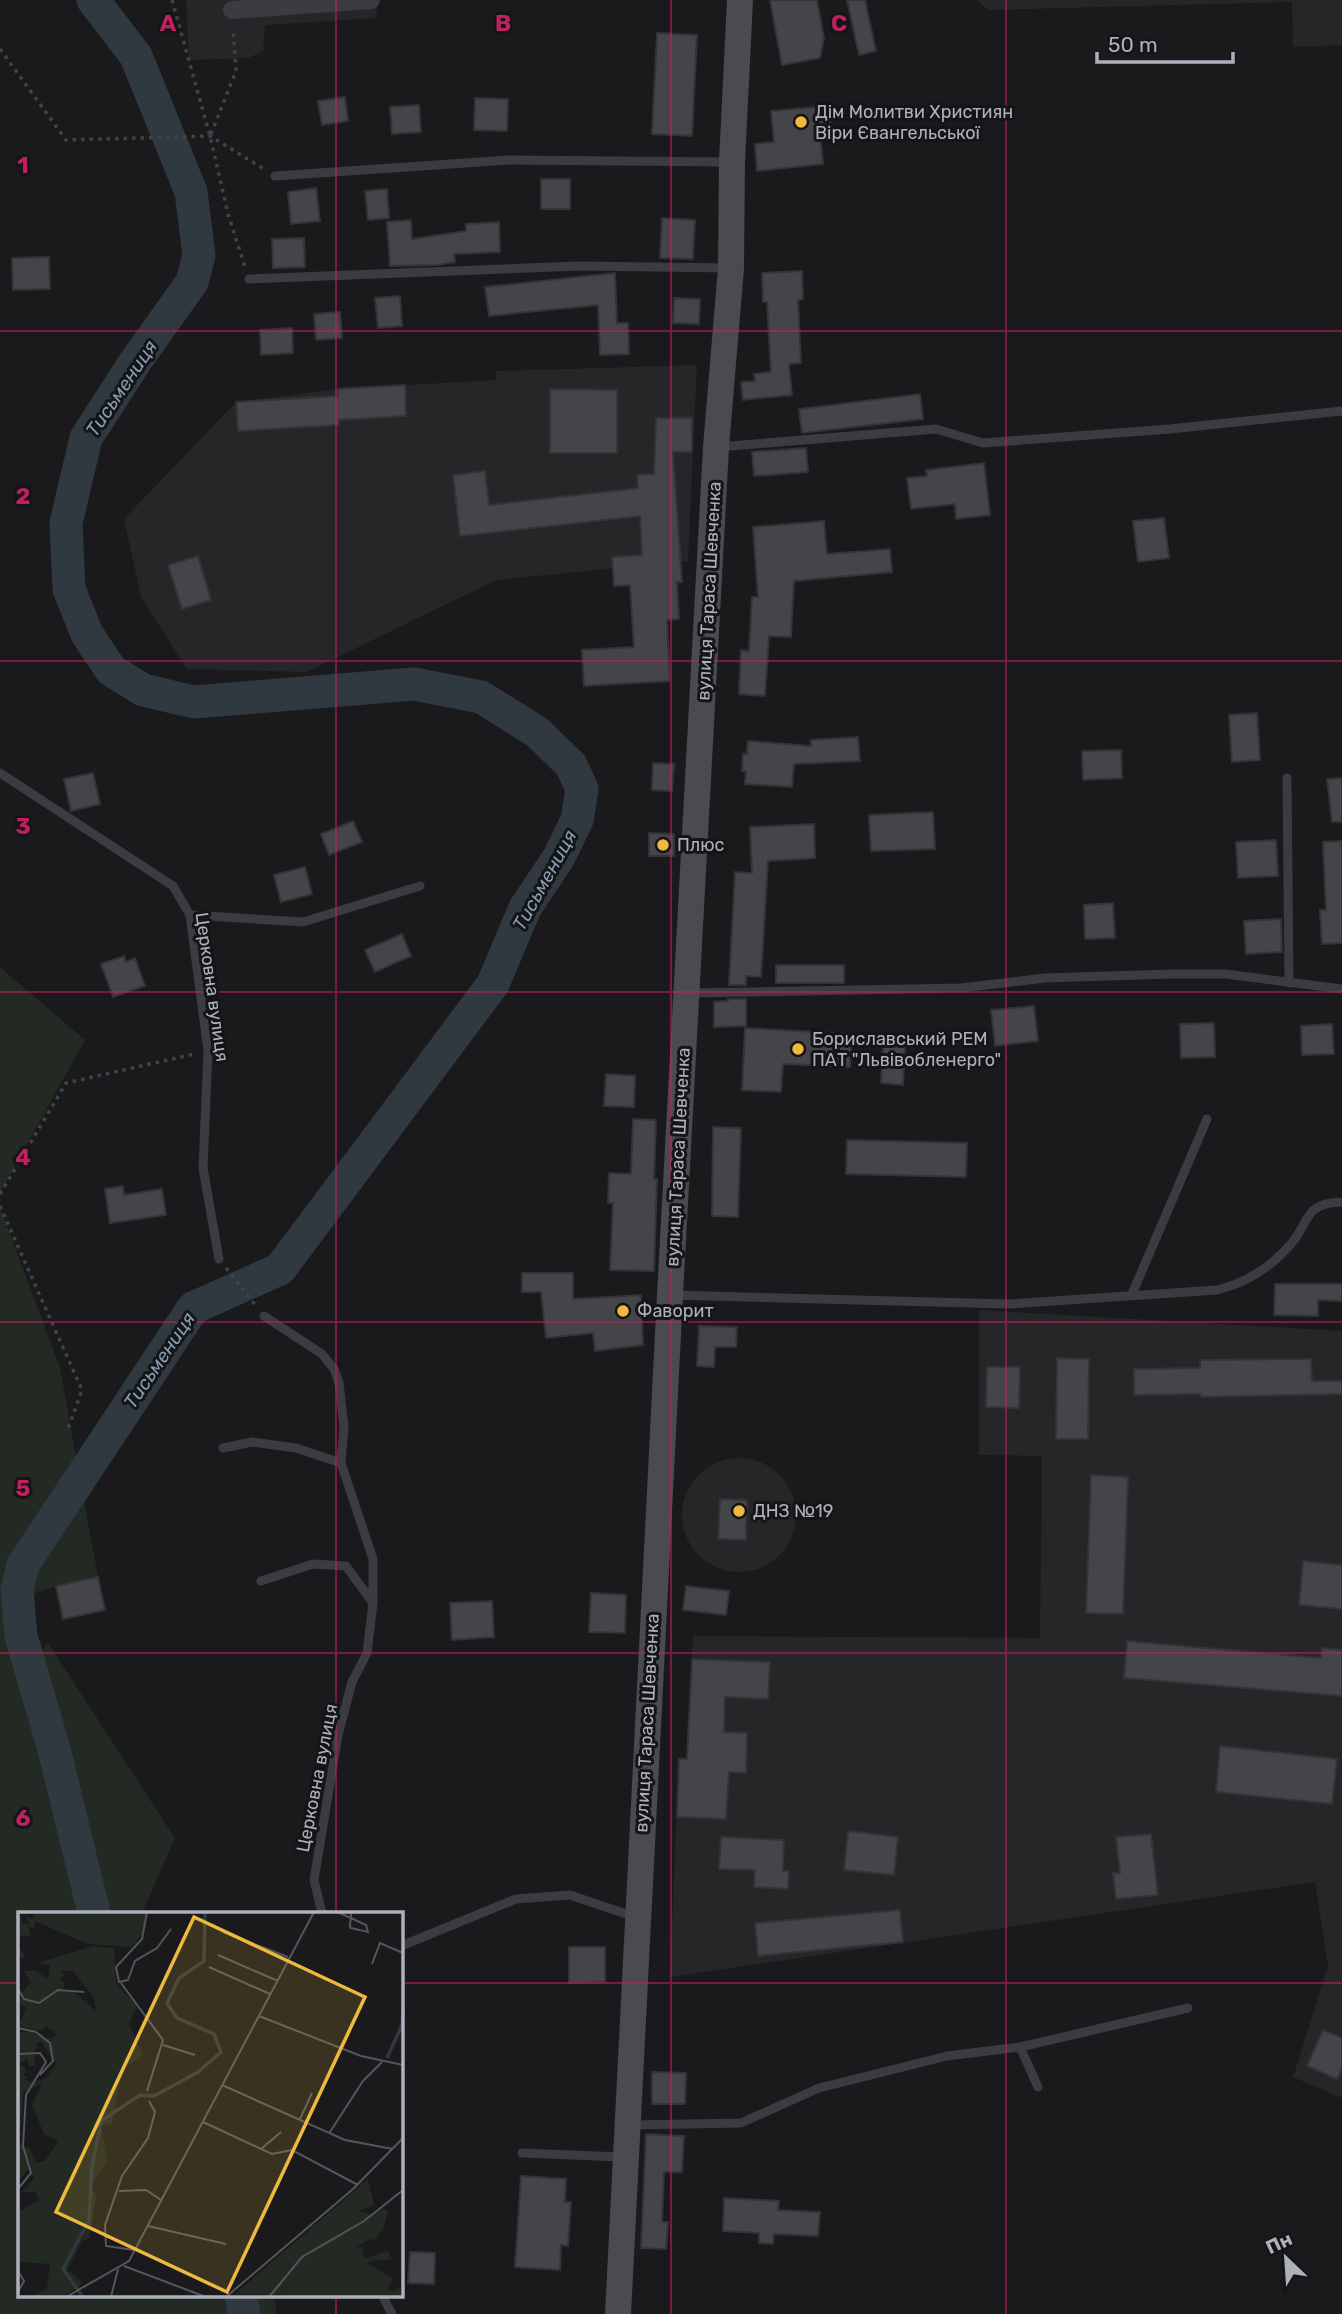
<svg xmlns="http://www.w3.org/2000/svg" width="1342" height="2314" viewBox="0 0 1342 2314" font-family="Rubik,sans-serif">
  <rect width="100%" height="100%" fill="#1a1a1c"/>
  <path fill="#262629" d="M186 0H376L377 18 265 25 263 51 248 58 189 60Z
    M977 0H1342V45L1293 47 1292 2 988 10Z
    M697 365 688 561 496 580 307 672 187 669 141 597 124 519 236 402 338 389 496 380V371Z
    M979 1310 1342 1331V2098L1293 2077 1328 1966 1315 1882 670 1977 679 1759H687L693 1636 1040 1638 1042 1456 979 1455Z
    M682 1515a57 57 0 1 1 114 0a57 57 0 1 1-114 0Z"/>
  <path fill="#222a23" d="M0 967 85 1040 0 1193Z
    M0 1207 60 1368 98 1577 56 1586 36 1593 7 1638 33 1663 48 1643 175 1838 142 1913H19V2295H273L277 2314H0Z"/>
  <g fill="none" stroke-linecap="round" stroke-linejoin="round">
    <path stroke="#303840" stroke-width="33" d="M93 0 136 56 191 192 199 255 192 282 135 362 86 438 66 523 69 589 87 634 111 670 143 690 194 702 414 684 481 697 537 732 571 765 582 789 577 820 559 857 525 908 493 984 280 1269 193 1308 23 1565 17 1590 21 1636 54 1749 94 1913
      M241 2295 244 2314"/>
  </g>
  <path fill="#444549" stroke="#343438" stroke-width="2" d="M770 0H817L824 38 820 58 782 65Z
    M847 0H865L876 51 859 55Z
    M657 33 697 35 692 136 652 134Z
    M345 97 348 121 322 125 318 101Z
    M475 98 508 99 507 131 474 130Z
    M419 105 421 132 392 134 390 107Z
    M829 106 831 132 820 133 823 164 757 171 755 144 774 142 771 111Z
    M541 179H570V209H541Z
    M316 188 320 221 291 224 288 192Z
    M387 189 389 218 368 220 365 191Z
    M662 218 695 220 693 259 660 258Z
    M411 220 412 239 466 231V224L499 222 500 252 454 254 455 262 437 265 390 266 387 222Z
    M304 238 305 267 273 268 272 239Z
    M49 257 50 289 13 290 12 258Z
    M802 271 803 299 798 300 801 363 789 364 792 395 743 400 741 382 755 381 754 374 771 372 767 302H763L762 273Z
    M615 273 617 323H628L629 354 600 355 598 305 489 316 485 287Z
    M400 296 402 326 378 328 375 298Z
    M674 298 700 299 699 324 673 323Z
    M340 312 342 338 316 340 314 314Z
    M292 328 293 353 261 355 260 330Z
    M405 385 406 416 339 420V425L238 431 236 402 338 396 337 389Z
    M550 389 617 390V453H550Z
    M920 394 923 419 802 433 799 409Z
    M656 418H692V452H673L682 582H677L679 619 667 620 670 681 584 686 582 650 634 647 630 585 614 586 612 557 642 555 640 516 460 536 453 475 485 471 489 505 638 488 637 475 654 474Z
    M806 448 808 472 754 476 752 452Z
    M984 463 990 515 956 519 955 504 911 509 907 478 927 476 926 470Z
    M1164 518 1169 558 1138 562 1133 521Z
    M824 521 827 554 890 549 892 572 794 581 791 637 769 636 765 696 739 694 741 650 749 651 752 597H758L753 527Z
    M198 556 211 600 182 609 168 565Z
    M1257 713 1260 760 1232 762 1229 715Z
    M858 737 860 761 794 764 792 787 745 784 746 771H742L743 754H747L748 741 811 746V740Z
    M1121 750 1122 778 1083 780 1082 751Z
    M653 763 674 764 672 791 652 790Z
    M93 773 100 804 71 811 64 779Z
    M1342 778V822H1332L1327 779Z
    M933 812 935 849 871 851 869 815Z
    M353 821 362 842 329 855 321 834Z
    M814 824 815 858 768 861 761 977 746 976V985H729L735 872 752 873 750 827Z
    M649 833 674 834V856H649Z
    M1276 840 1278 876 1238 878 1236 842Z
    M1342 841V943L1322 944 1320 910H1326L1323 842Z
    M305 867 312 894 281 902 274 875Z
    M1113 903 1115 938 1085 939 1084 905Z
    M1281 919 1282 952 1246 954 1244 921Z
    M402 934 411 956 375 972 365 950Z
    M124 956 126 962 135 958 145 986 113 997 101 964Z
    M776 965H844V983H776Z
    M728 999H746V1026L714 1027V1002L728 1001Z
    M1034 1006 1038 1041 995 1046 991 1010Z
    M1214 1023 1215 1057 1181 1058 1180 1024Z
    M1332 1024 1334 1054 1302 1055 1301 1026Z
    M745 1028 852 1034 850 1067 783 1064 781 1092 742 1090Z
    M883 1046 905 1047 903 1085 881 1083Z
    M606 1074 635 1076 634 1107 604 1106Z
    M633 1119 656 1120 654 1179H657L654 1271 610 1270 613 1203H608L609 1173 631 1174Z
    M713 1127 741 1128 738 1217 712 1216Z
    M847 1140 967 1143 966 1177 846 1174Z
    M123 1186 124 1195 162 1189 166 1215 110 1223 105 1189Z
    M522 1273H573V1299L641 1295 643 1345 595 1351 593 1333 546 1338 541 1292H522Z
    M1275 1284H1342V1301L1318 1300V1316L1274 1315Z
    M699 1326 737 1327 736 1347H715L714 1367 697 1366Z
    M1057 1358 1089 1359 1088 1439H1056Z
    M1311 1359 1312 1381H1342V1394L1201 1397 1200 1394 1134 1395V1369L1200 1368V1360Z
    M987 1367H1020L1019 1408 986 1407Z
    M1091 1475 1128 1477 1123 1614 1086 1613Z
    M720 1499 747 1500 746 1540 718 1539Z
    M1303 1561 1342 1565V1609L1299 1605Z
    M98 1577 105 1610 63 1619 56 1586Z
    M686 1586 729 1591 726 1615 683 1610Z
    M591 1593 626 1595 625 1633 589 1632Z
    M492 1601 494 1637 452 1640 450 1603Z
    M1127 1641 1321 1658 1322 1648 1342 1650V1696L1124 1678Z
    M692 1659 770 1662 768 1699 725 1697 724 1732 747 1733 746 1773 729 1772 726 1819 677 1817 679 1759H687Z
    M1220 1746 1337 1759 1332 1804 1216 1792Z
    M848 1831 898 1837 894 1875 844 1870Z
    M1151 1834 1158 1895 1116 1899 1113 1873H1120L1116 1837Z
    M721 1837 784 1840 783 1871H789L788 1889 754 1887 755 1870 719 1869Z
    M900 1910 903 1942 758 1956 755 1923Z
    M569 1947H605V1982L569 1983Z
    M1323 2030 1342 2038V2069L1337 2079 1307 2066Z
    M652 2072 686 2073 685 2104H652Z
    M646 2134 684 2136 682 2172H664L662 2222H668L666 2249 641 2248Z
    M521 2176 566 2179 565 2202H571L568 2246 561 2245 560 2270 515 2267Z
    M724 2198 779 2201 778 2210 820 2212 818 2236 774 2234 773 2244 759 2243V2233L723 2231Z
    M410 2252 435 2253 434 2284 408 2283Z"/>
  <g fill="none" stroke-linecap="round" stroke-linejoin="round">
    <path stroke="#414348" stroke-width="3.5" stroke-dasharray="3.5 5" stroke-linecap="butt" d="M172 0 210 136 228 214 245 267
      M0 49 66 140 210 136 264 169
      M211 134 236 71 233 28
      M0 1194 66 1083 194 1054
      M0 1206 82 1390 68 1429
      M226 1268 256 1306"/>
    <path stroke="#3b3c41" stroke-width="9" d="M275 176 509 160 728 162
      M249 279 580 266 729 268
      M718 447 936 429 983 443 1170 429 1342 411
      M0 773 173 886 190 915 208 1051 203 1168 219 1259
      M1287 778 1289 983
      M190 915 303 922 420 886
      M690 993 961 988 1045 978 1172 974H1226L1342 989
      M1132 1294 1207 1119
      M671 1295 1009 1304 1217 1290C1246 1283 1271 1267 1291 1244 1310 1222 1303 1203 1342 1202
      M264 1316 322 1354 334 1369 339 1383 344 1427 341 1463 373 1559V1603L367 1653 352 1682 338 1735 314 1880 322 1913
      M223 1448 252 1442 296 1448 341 1463
      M261 1581 313 1564 346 1566 373 1603
      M401 1946 516 1899 570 1895 635 1917
      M1020 2047 1038 2087
      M632 2125 741 2123 819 2088 947 2056 1020 2047 1188 2008
      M522 2153 622 2157
      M382 2295 392 2314"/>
    <path stroke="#3b3c41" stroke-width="18" d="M232 10 371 0"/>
    <path stroke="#494b51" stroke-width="26" d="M618 2314 670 1295 716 447 731 268 732 162 740 0"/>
  </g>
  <path fill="none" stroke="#c12060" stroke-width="2" stroke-opacity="0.55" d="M336 0V1913M671 0V2314M1006 0V2314M0 331H1342M0 661H1342M0 992H1342M0 1322H1342M0 1653H1342M0 1983H19M401 1983H1342M336 2295V2314"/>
  <g fill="#efb93f" stroke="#151517" stroke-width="2.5">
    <circle cx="801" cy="122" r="7"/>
    <circle cx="663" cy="845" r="7"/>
    <circle cx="798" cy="1049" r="7"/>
    <circle cx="623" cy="1311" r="7"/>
    <circle cx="739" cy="1511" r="7"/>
  </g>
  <g text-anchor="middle" stroke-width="6" stroke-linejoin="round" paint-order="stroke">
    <g font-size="18" fill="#adb1bb" stroke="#151517" text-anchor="start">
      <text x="815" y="118">Дім Молитви Християн<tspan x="815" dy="21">Віри Євангельської</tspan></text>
      <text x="677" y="851">Плюс</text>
      <text x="812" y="1045">Бориславський РЕМ<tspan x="812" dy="21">ПАТ "Львівобленерго"</tspan></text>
      <text x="637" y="1317">Фаворит</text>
      <text x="753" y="1517">ДНЗ №19</text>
    </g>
    <g font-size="18" fill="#adb1bb" stroke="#151517">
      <text transform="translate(709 591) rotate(-87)" y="6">вулиця Тараса Шевченка</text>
      <text transform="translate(212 987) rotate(82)" y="6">Церковна вулиця</text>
      <text transform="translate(678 1157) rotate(-87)" y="6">вулиця Тараса Шевченка</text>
      <text transform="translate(647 1723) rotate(-87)" y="6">вулиця Тараса Шевченка</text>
      <text transform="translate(317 1778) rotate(-79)" y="6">Церковна вулиця</text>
    </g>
    <g font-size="19" font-style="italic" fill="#859db5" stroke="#151517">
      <text transform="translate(121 388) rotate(-56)" y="7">Тисьмениця</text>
      <text transform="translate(544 880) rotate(-61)" y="7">Тисьмениця</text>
      <text transform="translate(159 1360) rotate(-56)" y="7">Тисьмениця</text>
    </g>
  </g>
  <g transform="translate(18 1912)">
    <rect width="385" height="385" fill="#1a1a1c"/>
    <path d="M18 0H123L128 3 124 22 114 35 70 32 17 9 16 17 10 15 13 25 5 23 2 27 1 35 8 46H3L0 41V6L3 4 5 11 12 13 7 4 14 7ZM75 34 96 36 98 71 119 94 111 112 125 143 104 158 94 212 79 214 84 217 89 250 70 277 77 280 78 287 71 327 64 328 49 358 63 369 62 374 43 385H14L29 376 32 352 0 350V300L21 288 18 280H3L16 267 12 255 0 269V232L12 236 18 251 27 249 40 229 26 222 14 193 24 171 5 181 3 216 0 212V167L2 153H5L8 158 5 164H10L6 168 15 171 28 166 38 152 23 129 18 132 24 138 20 135 16 139 17 153 11 154 9 147 1 152 0 121 11 120 32 127 39 123 28 114 24 119 0 114 9 96 2 92 0 83 5 88 3 82 13 70 6 59H19L30 68 32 53 20 51ZM42 59H55L76 86 78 99 57 81 45 79 47 70 41 69 46 62ZM350 267 356 293 340 299 352 302 366 296 370 300 365 318 356 327 361 331 352 327 337 336 346 335 344 343 348 346 370 339 374 347 348 350 375 367 370 377 377 379 382 374 385 385 217 382Z" fill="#222a23" fill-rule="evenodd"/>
    <path fill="none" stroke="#303840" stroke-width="3.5" d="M369 146 384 113 385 97M65 385 45 357 71 308 74 255 83 209 122 183 136 184 180 160 203 140 196 122 159 106 149 91 161 66 186 49 187 0"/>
    <path fill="none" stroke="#55565c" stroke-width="2" d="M129 0 124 27 98 55 101 70 110 68 117 49 139 36 153 17M319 0 333 6 348 13 350 20 333 16 332 15V12L333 6V0M205 20 270 45M200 43 260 69M354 52 362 31 385 41M191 55 252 82M103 71 145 128 129 179M0 77 6 87 21 91 40 78 66 80M241 104 343 144 385 153M0 116 18 120 32 131 35 149 22 163M145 133 177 143M0 142 22 141 28 150 8 183 5 234 13 261 0 277M204 173 327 228 375 237M282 207 294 181M185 210 254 242 274 238 340 273M312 220 345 169 364 150M243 237 263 220M101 279 128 278 143 288M130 314 208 332M116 338 88 334 87 313 104 264 130 226 137 200 131 189M106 354 188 385M0 359 6 369 0 380M48 385 111 349 296 0M93 385 100 357M208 385 335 277 385 226M251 385 284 345 346 309 385 278"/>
    <path fill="#efb93f" fill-opacity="0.15" stroke="#efb93f" stroke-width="3.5" d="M176 5 347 85 209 380 38 300Z"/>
    <rect width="385" height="385" fill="none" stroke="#adb1bb" stroke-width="3.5"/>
  </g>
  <g font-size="23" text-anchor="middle" font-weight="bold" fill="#c12060" stroke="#151517" stroke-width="6" stroke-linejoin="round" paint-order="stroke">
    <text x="168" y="31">A</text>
    <text x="503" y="31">B</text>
    <text x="839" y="31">C</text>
    <text x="23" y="173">1</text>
    <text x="23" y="504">2</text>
    <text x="23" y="834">3</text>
    <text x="23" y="1165">4</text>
    <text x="23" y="1496">5</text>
    <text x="23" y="1826">6</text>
  </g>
  <g transform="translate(1286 2258) rotate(335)" stroke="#151517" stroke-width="5" paint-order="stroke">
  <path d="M0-5L12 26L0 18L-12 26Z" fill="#adb1bb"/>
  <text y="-10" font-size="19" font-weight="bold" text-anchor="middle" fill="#adb1bb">Пн</text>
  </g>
  <path d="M1097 52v10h136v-10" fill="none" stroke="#adb1bb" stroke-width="3.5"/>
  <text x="1108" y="52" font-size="21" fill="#adb1bb" stroke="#151517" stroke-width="5" paint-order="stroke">50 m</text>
</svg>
